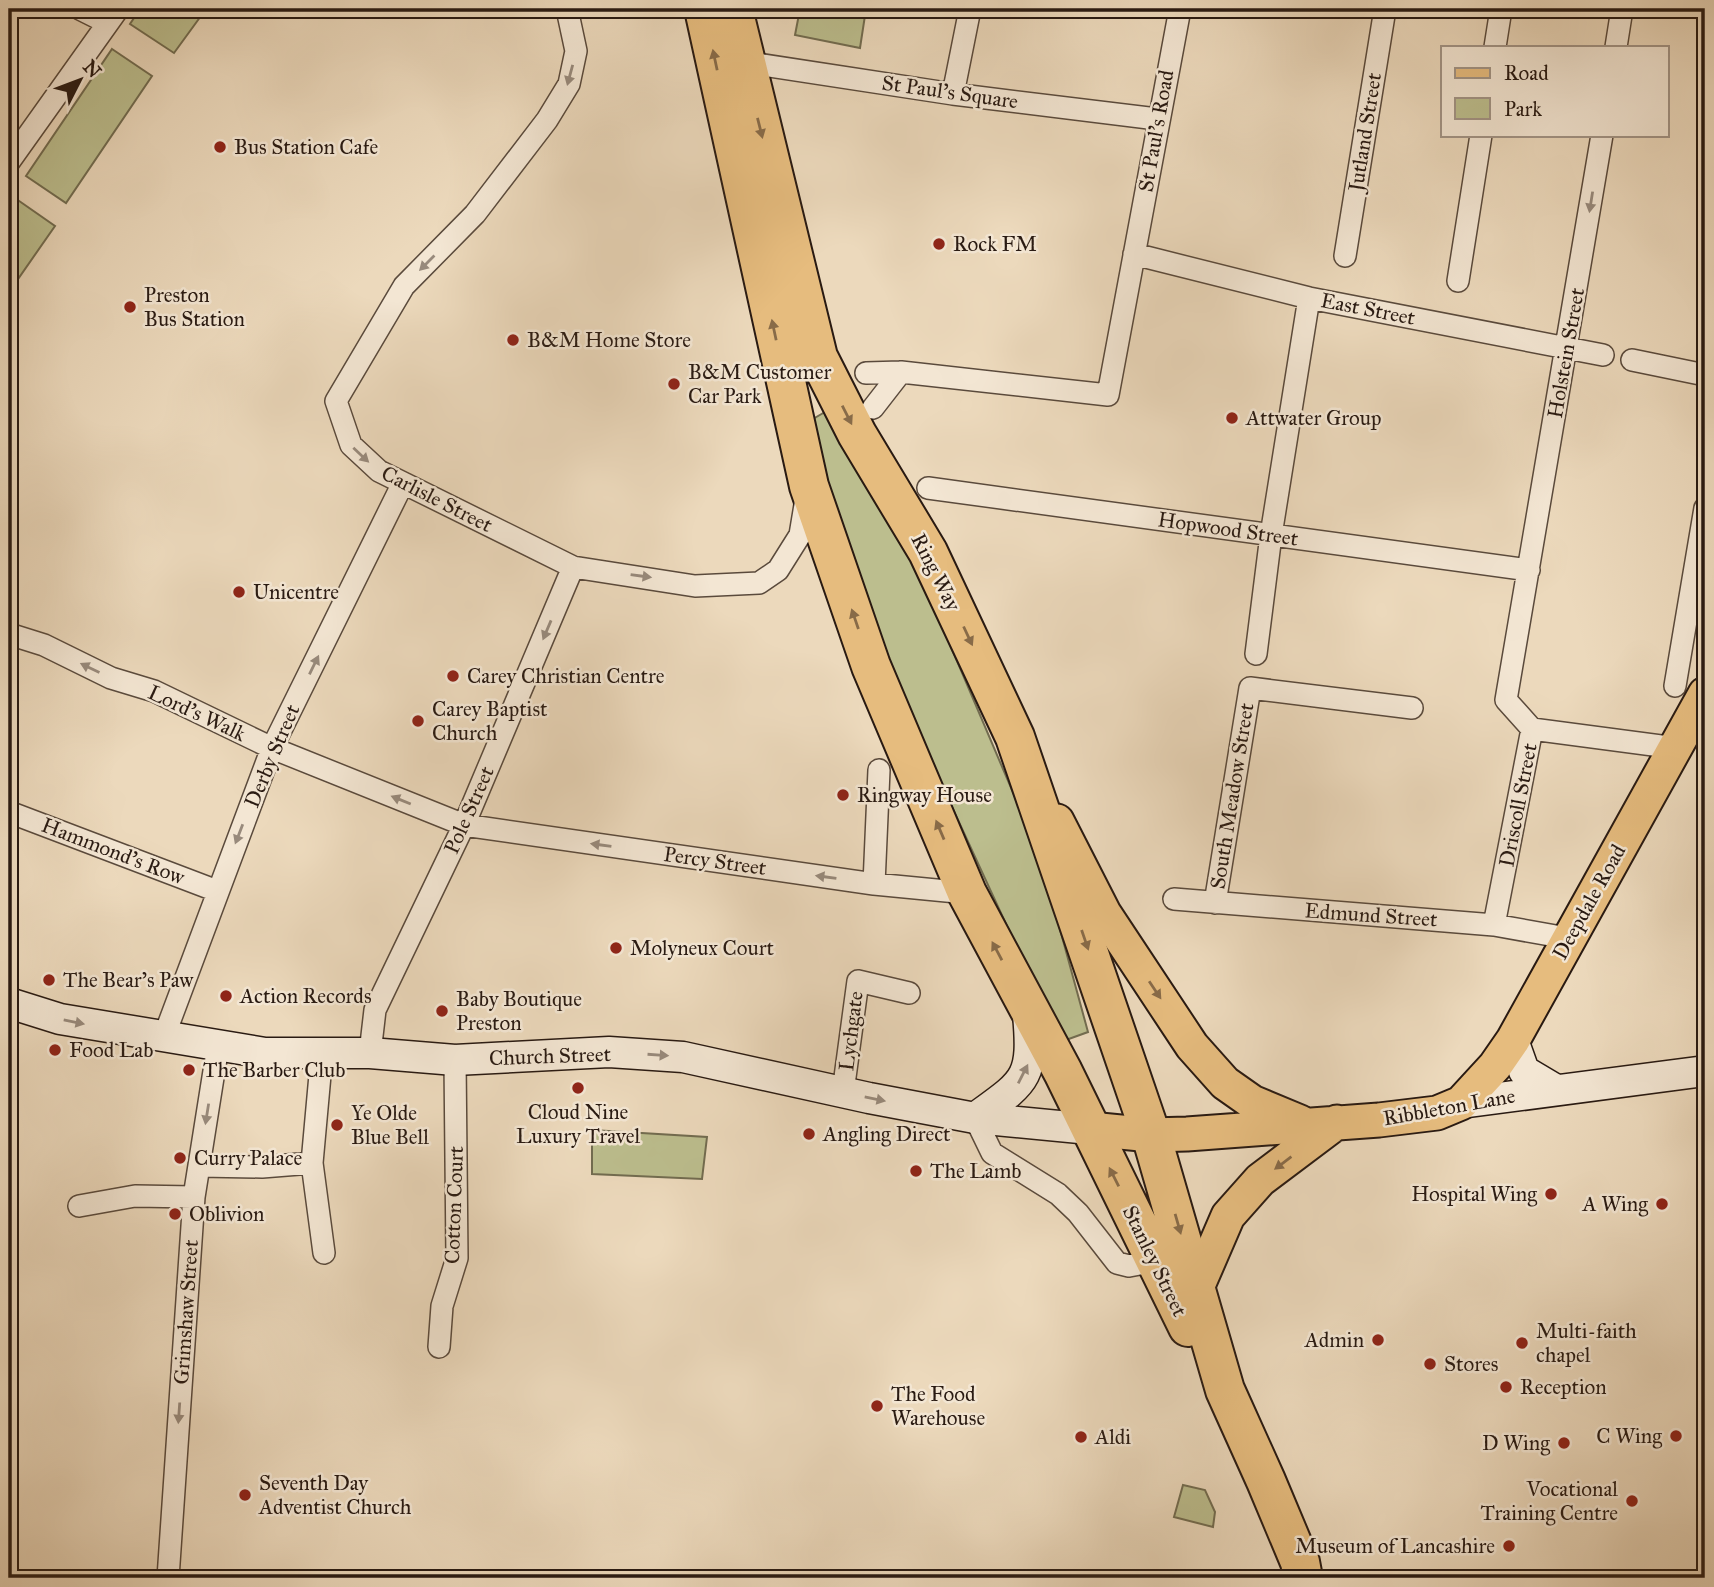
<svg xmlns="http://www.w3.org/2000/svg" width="1714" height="1587" viewBox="0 0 1714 1587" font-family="'IM FELL Great Primer',serif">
  <rect width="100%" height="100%" fill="#ecd9bc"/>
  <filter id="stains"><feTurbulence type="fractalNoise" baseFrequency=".00286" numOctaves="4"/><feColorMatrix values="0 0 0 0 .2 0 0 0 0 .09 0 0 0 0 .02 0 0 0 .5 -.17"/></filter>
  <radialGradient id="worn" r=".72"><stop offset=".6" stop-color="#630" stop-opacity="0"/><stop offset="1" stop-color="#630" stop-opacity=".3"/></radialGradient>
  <path fill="#bcbe8e" stroke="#726c50" stroke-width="2" d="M140 9H206L174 53 130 24Z
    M800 9H866L860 48 795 35Z
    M112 49 152 76 66 203 26 176Z
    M12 196 55 226 9 292V202Z
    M825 412 899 526 963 675 1040 856 1088 1032 1066 1040 1018 950 880 651 847 561 813 419Z
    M592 1130 707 1137 702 1179 592 1174Z
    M1183 1485 1205 1490 1215 1512 1213 1527 1174 1517Z"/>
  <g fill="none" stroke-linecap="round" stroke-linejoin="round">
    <defs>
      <path id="street" d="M80 9 108 23
        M567 9 576 51 569 84 547 120 475 214 404 286 336 401 351 445 379 471 573 567 695 586 759 583 778 570 800 535 806 499
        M1495 47 1501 9
        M1616 47 1622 9
        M744 62 953 94 1157 119
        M953 94 970 9
        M9 162 118 9
        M1134 254 1309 298 1603 355
        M1345 256 1385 9
        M1458 281 1481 135
        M1632 360 1705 375
        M866 373 901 372 1108 395 1180 9
        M873 408 901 372
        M928 488 1529 570
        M9 634 44 645 111 678 154 691 272 748 464 825 874 884 967 893
        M1256 654 1271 535 1309 298
        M1675 686 1705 508
        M1532 729 1676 748
        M9 812 217 891
        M874 884 879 770
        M1174 899 1494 925 1567 938
        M1215 903 1250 688 1412 708
        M1494 925 1532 729 1506 700 1602 135
        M163 1039 272 748 403 483
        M322 1053 312 1163 324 1253
        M370 1053 375 1010 464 825 573 567
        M843 1092 858 981 909 993
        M975 1118 992 1153 1058 1194 1078 1213 1117 1263 1129 1266 1156 1261
        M199 1166 262 1167 312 1163
        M79 1206 135 1196 194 1197
        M439 1347 442 1306 457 1258 455 1060
        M168 1578 194 1197 218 1046"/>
      <path id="secondary" d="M9 1003 60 1019 265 1053H370L455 1060 609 1052 683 1057 869 1098 975 1118 1090 1129
        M1513 1040 1524 1071 1556 1090
        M1461 1103 1705 1071
        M975 1118C1026 1081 1034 1079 1028 1014"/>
      <path id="primary" d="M1057 821 1104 913 1192 1046 1225 1083 1252 1102 1300 1122
        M1090 1129 1151 1135 1187 1134 1379 1120 1437 1113 1461 1103 1495 1066 1513 1040 1705 694
        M1196 1290 1228 1216 1260 1180 1337 1122"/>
      <path id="highway" d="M704 9 809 486 871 666 967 893 1063 1072 1188 1327
        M733 9 818 357 857 434 928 552 1015 737 1151 1135 1225 1390 1266 1481 1300 1562 1303 1578"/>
    </defs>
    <use href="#street" stroke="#5a4a3c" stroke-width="24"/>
    <use href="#secondary" stroke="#291a12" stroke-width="33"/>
    <use href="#primary" stroke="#291a12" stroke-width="37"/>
    <use href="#highway" stroke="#291a12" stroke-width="42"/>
    <use href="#street" stroke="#f3e6d3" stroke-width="21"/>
    <use href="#secondary" stroke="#f3e6d3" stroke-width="30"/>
    <use href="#primary" stroke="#e6bc7e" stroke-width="33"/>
    <use href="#highway" stroke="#e6bc7e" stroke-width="38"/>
  </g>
  <defs><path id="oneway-solid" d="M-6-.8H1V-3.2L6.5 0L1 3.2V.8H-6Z" transform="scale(1.75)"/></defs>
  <g fill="#886b48">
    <use href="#oneway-solid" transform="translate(715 60) rotate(-102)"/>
    <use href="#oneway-solid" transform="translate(760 128) rotate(76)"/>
    <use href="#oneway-solid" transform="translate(774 330) rotate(-102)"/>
    <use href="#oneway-solid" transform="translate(847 415) rotate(63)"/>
    <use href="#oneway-solid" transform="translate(855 619) rotate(-109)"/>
    <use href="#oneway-solid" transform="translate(968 636) rotate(65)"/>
    <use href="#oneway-solid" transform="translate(940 830) rotate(-113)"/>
    <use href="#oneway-solid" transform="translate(1085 940) rotate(71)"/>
    <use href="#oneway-solid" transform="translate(997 951) rotate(-118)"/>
    <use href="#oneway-solid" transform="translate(1155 990) rotate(56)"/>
    <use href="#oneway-solid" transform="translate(1283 1163) rotate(143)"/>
    <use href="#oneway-solid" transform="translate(1114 1177) rotate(-117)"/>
    <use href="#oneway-solid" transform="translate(1178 1224) rotate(74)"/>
  </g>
  <g fill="#988a7c">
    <use href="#oneway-solid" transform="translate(570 75) rotate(105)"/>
    <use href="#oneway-solid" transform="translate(1591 202) rotate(99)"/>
    <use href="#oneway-solid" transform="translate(427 263) rotate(135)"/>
    <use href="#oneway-solid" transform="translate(361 455) rotate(43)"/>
    <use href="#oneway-solid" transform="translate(641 576) rotate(8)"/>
    <use href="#oneway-solid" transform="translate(547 630) rotate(113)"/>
    <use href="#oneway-solid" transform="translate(314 665) rotate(-64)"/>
    <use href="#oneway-solid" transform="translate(90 668) rotate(-154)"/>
    <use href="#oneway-solid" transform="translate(401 800) rotate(-158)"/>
    <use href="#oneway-solid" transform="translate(239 834) rotate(111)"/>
    <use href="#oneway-solid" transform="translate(601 845) rotate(-172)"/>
    <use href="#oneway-solid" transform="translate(826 877) rotate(-172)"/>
    <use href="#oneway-solid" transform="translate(74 1022) rotate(11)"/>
    <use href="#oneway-solid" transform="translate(658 1055) rotate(4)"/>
    <use href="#oneway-solid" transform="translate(1023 1074) rotate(-63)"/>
    <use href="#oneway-solid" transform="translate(875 1099) rotate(11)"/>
    <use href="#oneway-solid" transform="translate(207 1114) rotate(99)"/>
    <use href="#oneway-solid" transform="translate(179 1413) rotate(94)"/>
  </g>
  <g fill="#8f2418" stroke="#f3e6d3" stroke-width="2.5">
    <circle cx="220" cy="147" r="7"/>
    <circle cx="939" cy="244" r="7"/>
    <circle cx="130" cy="307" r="7"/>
    <circle cx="513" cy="340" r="7"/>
    <circle cx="674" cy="384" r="7"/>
    <circle cx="1232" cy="418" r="7"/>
    <circle cx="239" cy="592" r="7"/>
    <circle cx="453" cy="676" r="7"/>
    <circle cx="418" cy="721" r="7"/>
    <circle cx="843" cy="795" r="7"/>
    <circle cx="616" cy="948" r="7"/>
    <circle cx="49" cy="980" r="7"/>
    <circle cx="226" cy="996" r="7"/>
    <circle cx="442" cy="1011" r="7"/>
    <circle cx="55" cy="1050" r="7"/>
    <circle cx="189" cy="1070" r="7"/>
    <circle cx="578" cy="1088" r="7"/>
    <circle cx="337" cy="1125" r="7"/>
    <circle cx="809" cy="1134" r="7"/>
    <circle cx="180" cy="1158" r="7"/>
    <circle cx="916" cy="1171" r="7"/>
    <circle cx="1551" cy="1194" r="7"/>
    <circle cx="1662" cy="1204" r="7"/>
    <circle cx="175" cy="1214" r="7"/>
    <circle cx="1378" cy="1340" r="7"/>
    <circle cx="1522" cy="1343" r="7"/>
    <circle cx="1430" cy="1364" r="7"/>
    <circle cx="1506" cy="1387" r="7"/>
    <circle cx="877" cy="1406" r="7"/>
    <circle cx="1676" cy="1436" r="7"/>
    <circle cx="1081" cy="1437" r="7"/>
    <circle cx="1564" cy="1443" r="7"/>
    <circle cx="245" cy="1495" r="7"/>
    <circle cx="1632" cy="1501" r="7"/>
    <circle cx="1509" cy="1546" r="7"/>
  </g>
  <g text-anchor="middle" stroke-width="5" stroke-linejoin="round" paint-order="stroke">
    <g font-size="21" fill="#291a12" stroke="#f3e6d3">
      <text transform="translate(950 92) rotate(8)" y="7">St Paul's Square</text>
      <text transform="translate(1156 131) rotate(-80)" y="7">St Paul's Road</text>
      <text transform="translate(1365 132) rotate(-81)" y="7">Jutland Street</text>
      <text transform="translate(1368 309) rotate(11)" y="7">East Street</text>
      <text transform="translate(1566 353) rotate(-80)" y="7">Holstein Street</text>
      <text transform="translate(437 499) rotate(27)" y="7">Carlisle Street</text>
      <text transform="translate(1228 529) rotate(8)" y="7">Hopwood Street</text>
      <text transform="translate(936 572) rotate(63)" y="7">Ring Way</text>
      <text transform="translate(197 713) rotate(25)" y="7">Lord's Walk</text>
      <text transform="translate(272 756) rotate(-67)" y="7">Derby Street</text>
      <text transform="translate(1232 796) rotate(-81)" y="7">South Meadow Street</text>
      <text transform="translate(1518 805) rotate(-79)" y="7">Driscoll Street</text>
      <text transform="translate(469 810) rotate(-66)" y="7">Pole Street</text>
      <text transform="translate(113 851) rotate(21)" y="7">Hammond's Row</text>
      <text transform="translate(715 861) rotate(8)" y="7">Percy Street</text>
      <text transform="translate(1589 902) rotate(-61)" y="7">Deepdale Road</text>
      <text transform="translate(1371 915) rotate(4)" y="7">Edmund Street</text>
      <text transform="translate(851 1031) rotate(-83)" y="7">Lychgate</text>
      <text transform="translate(550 1056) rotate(-2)" y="7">Church Street</text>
      <text transform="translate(1449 1107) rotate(-10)" y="7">Ribbleton Lane</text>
      <text transform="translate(454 1205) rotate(-88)" y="7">Cotton Court</text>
      <text transform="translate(1155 1261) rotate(64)" y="7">Stanley Street</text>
      <text transform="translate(186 1312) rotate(-86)" y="7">Grimshaw Street</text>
    </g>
    <g font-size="21" fill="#291a12" stroke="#f3e6d3" text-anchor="start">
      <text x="234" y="154">Bus Station Cafe</text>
      <text x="953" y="251">Rock FM</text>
      <text x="144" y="302">Preston<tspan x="144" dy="24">Bus Station</tspan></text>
      <text x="527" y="347">B&amp;M Home Store</text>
      <text x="688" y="379">B&amp;M Customer<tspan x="688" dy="24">Car Park</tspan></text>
      <text x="1246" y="425">Attwater Group</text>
      <text x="253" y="599">Unicentre</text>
      <text x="467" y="683">Carey Christian Centre</text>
      <text x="432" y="716">Carey Baptist<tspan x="432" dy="24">Church</tspan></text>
      <text x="857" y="802">Ringway House</text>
      <text x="630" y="955">Molyneux Court</text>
      <text x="63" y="987">The Bear's Paw</text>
      <text x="240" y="1003">Action Records</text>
      <text x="456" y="1006">Baby Boutique<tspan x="456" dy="24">Preston</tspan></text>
      <text x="69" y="1057">Food Lab</text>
      <text x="203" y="1077">The Barber Club</text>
      <text x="578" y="1119" text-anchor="middle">Cloud Nine<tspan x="578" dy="24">Luxury Travel</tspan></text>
      <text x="351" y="1120">Ye Olde<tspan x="351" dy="24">Blue Bell</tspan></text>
      <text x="823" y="1141">Angling Direct</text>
      <text x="194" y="1165">Curry Palace</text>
      <text x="930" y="1178">The Lamb</text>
      <text x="1537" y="1201" text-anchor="end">Hospital Wing</text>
      <text x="1648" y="1211" text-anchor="end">A Wing</text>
      <text x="189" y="1221">Oblivion</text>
      <text x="1536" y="1338">Multi-faith<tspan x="1536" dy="24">chapel</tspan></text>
      <text x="1364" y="1347" text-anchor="end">Admin</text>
      <text x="1444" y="1371">Stores</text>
      <text x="1520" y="1394">Reception</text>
      <text x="891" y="1401">The Food<tspan x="891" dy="24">Warehouse</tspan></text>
      <text x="1662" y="1443" text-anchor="end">C Wing</text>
      <text x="1095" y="1444">Aldi</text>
      <text x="1550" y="1450" text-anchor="end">D Wing</text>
      <text x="259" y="1490">Seventh Day<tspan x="259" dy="24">Adventist Church</tspan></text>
      <text x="1618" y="1496" text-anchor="end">Vocational<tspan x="1618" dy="24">Training Centre</tspan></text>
      <text x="1495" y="1553" text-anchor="end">Museum of Lancashire</text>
    </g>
  </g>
  <rect width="1714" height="1587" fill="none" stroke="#ecd9bc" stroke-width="35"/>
  <rect x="10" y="10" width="1693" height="1566" fill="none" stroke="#291a12" stroke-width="3.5"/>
  <rect x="18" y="18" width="1679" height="1552" fill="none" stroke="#291a12" stroke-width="2"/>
  <rect x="1441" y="46" width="228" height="91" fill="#f3e6d3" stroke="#a29486" stroke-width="2"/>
  <rect x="1455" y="68" width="35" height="10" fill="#e6bc7e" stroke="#a29486" stroke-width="2"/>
  <text x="1504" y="80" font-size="21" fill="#291a12">Road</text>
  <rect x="1455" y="98" width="35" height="21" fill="#bcbe8e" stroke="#a29486" stroke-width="2"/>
  <text x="1504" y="116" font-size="21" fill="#291a12">Park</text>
  <g transform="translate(80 80) rotate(48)" stroke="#f3e6d3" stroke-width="5" paint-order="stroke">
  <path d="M0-5L12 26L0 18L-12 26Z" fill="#291a12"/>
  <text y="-10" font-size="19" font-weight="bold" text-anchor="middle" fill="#291a12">N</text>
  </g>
  <rect width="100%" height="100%" filter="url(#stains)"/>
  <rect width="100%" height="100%" fill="url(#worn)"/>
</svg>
